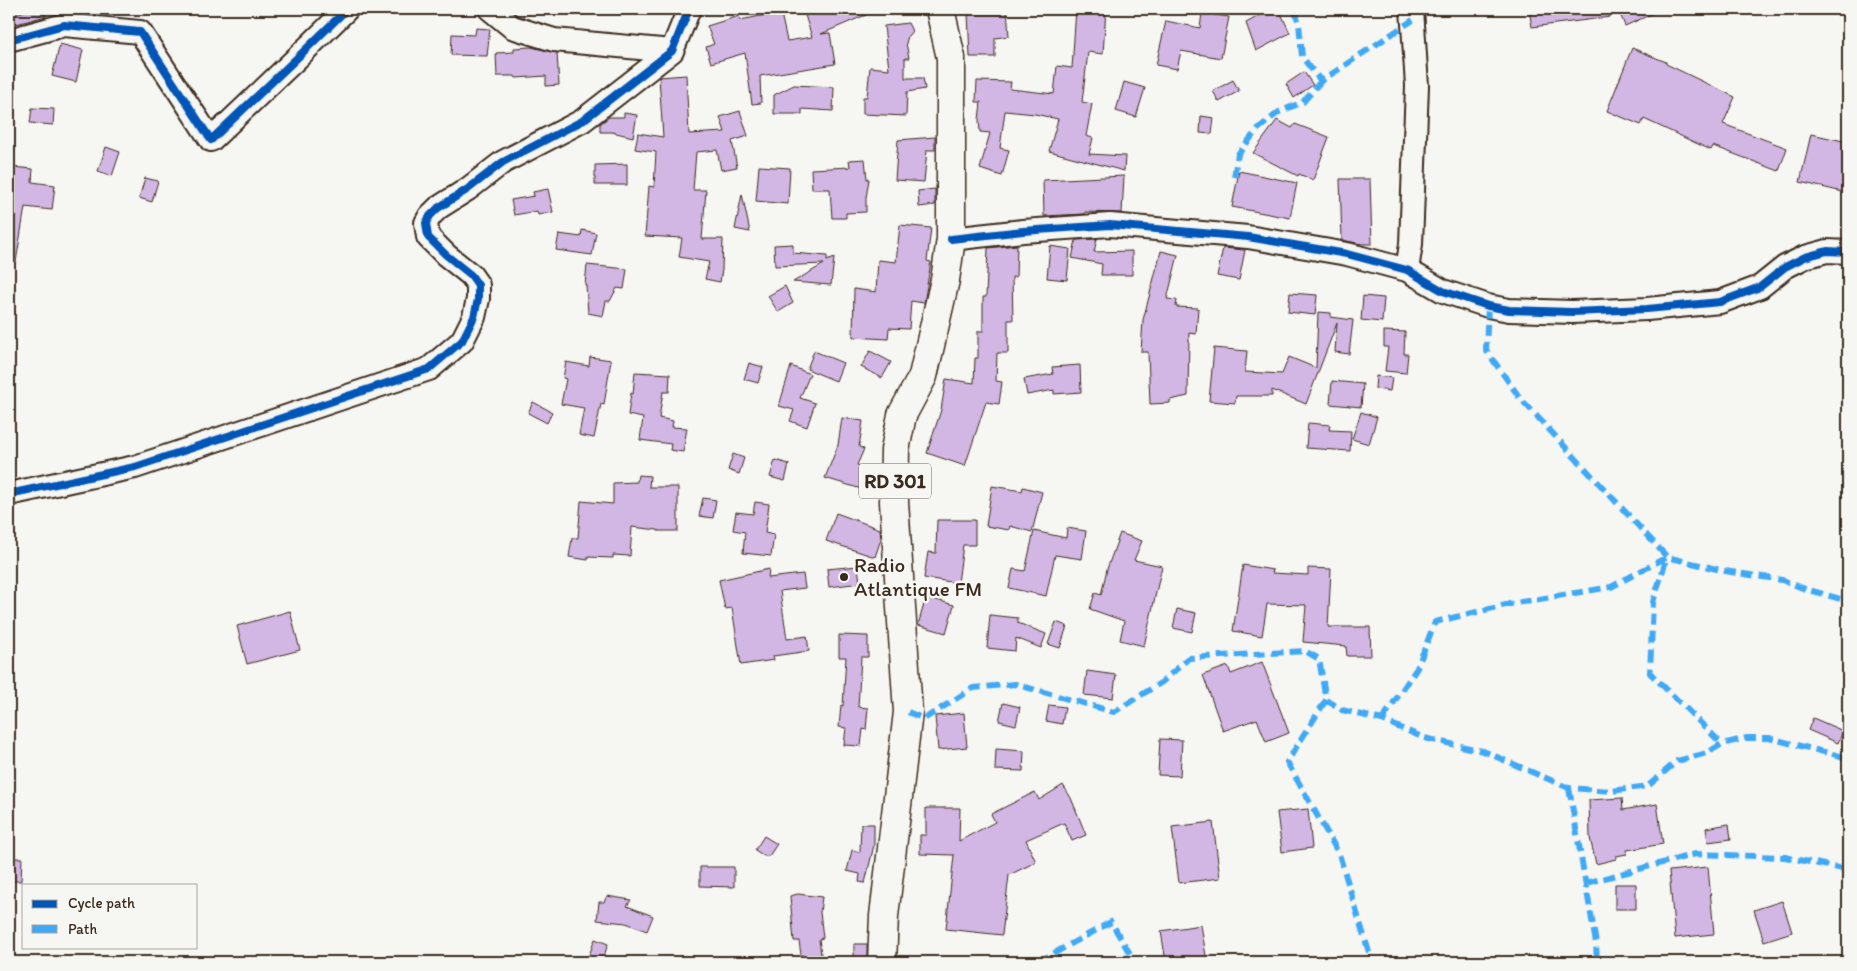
<svg xmlns="http://www.w3.org/2000/svg" width="1857" height="971" viewBox="0 0 1857 971" font-family="Itim,sans-serif">
  <rect width="100%" height="100%" fill="#f6f6f2"/>
  <filter id="ink" filterUnits="userSpaceOnUse"><feTurbulence type="fractalNoise" baseFrequency=".02" numOctaves="2"/><feDisplacementMap in="SourceGraphic" scale="10" xChannelSelector="R" yChannelSelector="G"/><feConvolveMatrix kernelMatrix="1 2 1 2 8 2 1 2 1" color-interpolation-filters="sRGB"/></filter>
  <g filter="url(#ink)">
    <path fill="#d2b7e5" stroke="#3b2a1e" d="M30 9H43L46 16 16 24 13 15Z
      M765 9H780L787 41 812 37 803 9H880L821 34 830 33 835 64 760 76 761 103 752 104 745 53 711 63 706 47 714 44 707 26 739 16 740 20 766 15Z
      M1007 9 1009 36 995 38V57H970L968 13Z
      M1076 9H1106L1103 54 1088 52 1082 102 1092 104 1086 136 1093 138 1089 154 1125 156 1124 171 1049 151 1058 119 1035 114 1005 111 1000 148 1009 150 1002 176 980 169 990 133 980 132 979 120 981 102H976L977 81 1011 82 1010 89 1054 94 1057 66 1072 68Z
      M1272 9H1279L1290 33 1256 51 1246 23Z
      M1529 9H1609L1610 17 1532 27Z
      M1618 9H1663L1625 26Z
      M1202 13 1229 17 1221 58 1181 51 1177 69 1156 65 1166 21 1200 28Z
      M908 23 912 31 908 36 906 43 909 58H905V78H923L925 89 907 92 906 116 863 114V97H867L870 67 889 69 884 26Z
      M476 28 490 29 487 56 451 55 452 34 475 35Z
      M60 44 83 50 76 82 52 76Z
      M531 47 557 53 559 85 546 86V76L516 78 515 76H497L496 53 514 52V48Z
      M1632 48 1666 62V64L1735 97 1723 124 1787 148 1779 171 1713 146 1711 150 1644 119 1641 125 1607 111Z
      M1304 72 1313 85 1294 98 1286 84Z
      M686 75 689 134 725 132 720 117 740 111 748 136 732 141 737 167 721 170 717 150 696 152 693 190H706L702 239H723L722 270 720 282 705 279 709 262 679 257 682 238 645 236 649 186 654 187 656 152 635 149 638 133 663 137 659 77Z
      M1233 80 1239 91 1219 102 1213 91Z
      M1124 82 1145 88 1136 117 1116 111Z
      M794 85 834 87 833 111 802 109V114H774V95Z
      M32 108 54 109 53 125 30 123Z
      M624 113 637 115 633 137 612 132H600V124L609 117H624Z
      M1201 116 1214 118 1212 134 1200 133Z
      M1277 120 1292 128 1295 124 1329 137 1313 180 1299 174 1298 176 1253 153Z
      M1811 134 1848 142V167L1843 192 1800 182Z
      M935 137V150H927L924 182 895 180 898 140Z
      M106 147 120 152 112 176 98 171Z
      M865 159 867 179H869L866 198V212L846 213V218H832L830 189H812L811 169 850 167 849 160Z
      M627 164V185H595V165Z
      M759 166 790 168 788 204 756 201Z
      M12 167 33 169 32 182 55 185 52 210 25 207 16 262 9 261V197Z
      M1239 171 1297 183 1290 218 1232 207Z
      M1124 176 1122 213 1085 212V214L1044 216 1043 180Z
      M145 178 158 181 152 202 139 198Z
      M1340 179H1370L1372 244H1362L1342 240Z
      M548 189 553 212 538 215 537 211 514 215 511 200 534 196 533 192Z
      M935 189V205L919 207 918 191Z
      M742 194 750 232 735 229Z
      M900 225 931 228 927 261 931 262 924 303 911 301 909 329 889 328 888 339 853 337 854 289 876 292 878 260 896 262Z
      M582 230 596 233 592 255 556 250 559 234 581 237Z
      M1097 239 1094 252 1132 251V275H1101L1102 264 1072 258 1076 240Z
      M793 244V253L827 256V261L834 258 831 285 793 282 824 264 775 266 774 245Z
      M1017 245 1016 277H1012L1013 320H1008V353H997L996 381 1002 382 999 404 986 402 965 466 927 453 941 410 946 379 974 383 975 358H978V331H983V297H986L988 248Z
      M1050 246 1070 249 1067 280 1047 278Z
      M1223 248 1245 250 1239 280 1217 276Z
      M1161 251 1178 255 1167 299 1177 300 1176 307 1198 308 1196 334 1189 333 1188 396 1170 400V403L1150 404 1148 352H1141L1143 320Z
      M587 265 627 269 624 289 617 288 610 301H606L603 316 588 313 586 285H585Z
      M785 286 793 303 778 312 768 296Z
      M1290 293 1317 295 1315 315 1288 312Z
      M1363 296 1384 298 1382 322 1361 320Z
      M1318 312 1331 313V317L1353 320 1349 354 1335 352 1337 323 1306 404 1272 390V396H1236L1235 403 1209 401 1214 348 1247 351 1245 372 1282 374 1289 357 1316 368Z
      M1384 331 1405 332 1404 354H1408L1406 373 1385 371 1388 347H1384Z
      M814 351 843 363 836 381 807 369Z
      M870 351 891 362 882 378 861 367Z
      M590 357 611 360 604 405 601 404 594 438 579 435 584 408 561 404 566 379 563 378 566 362 589 366Z
      M749 363 763 367 758 383 744 379Z
      M1080 365 1081 392 1054 394V390L1027 395 1024 379 1053 374 1052 367Z
      M791 366 810 374 800 398 815 403 807 427 790 421 794 410 779 406Z
      M635 372 670 374 669 392H663L659 418 673 421 672 427 687 428 683 452 670 450 671 444 640 440 643 418 628 415 631 393 633 394Z
      M1376 376 1392 378 1390 391 1375 389Z
      M1332 381 1363 384 1361 407 1330 404Z
      M533 402 552 412 547 423 528 413Z
      M1361 412 1377 417 1369 444 1352 439Z
      M842 418 863 421 859 447 864 449 857 465 874 470 868 491 825 478 838 445Z
      M1308 423 1330 425 1329 430 1351 431 1350 451 1306 448Z
      M733 454 744 458 739 474 728 470Z
      M775 460 789 464 785 481 770 477Z
      M638 475 650 476 649 487H678V531H658V530L632 527 630 556 613 555V558L588 557V560L569 557 572 538H578L581 501 613 504V483L637 482Z
      M992 486 1022 491 1023 487 1042 492 1032 532 1010 526 1009 530 986 526Z
      M703 498 716 500 713 518 699 516Z
      M755 502 769 504 765 533 774 535 771 556 743 553 745 532 733 530 736 512 753 514Z
      M836 513 880 529 881 539 875 557 826 541Z
      M937 520H975V545H963L958 583 924 578 928 552 936 553Z
      M1067 528 1086 531 1082 559 1055 555 1046 596 1009 588 1013 569 1025 571 1034 531 1066 538Z
      M1120 533 1142 541 1134 560 1162 566 1144 646 1120 640 1124 621 1090 609 1095 593 1101 595 1107 569Z
      M1243 565 1273 570 1272 573 1308 575V568L1331 569 1328 627H1370L1371 656H1347L1346 646 1303 642 1306 605 1267 604 1262 636 1233 631Z
      M858 566 860 583 829 587 827 569Z
      M769 569 768 578 803 574 805 588 780 591 787 639 807 636 809 651 773 656 774 660 741 665 732 608 725 609 719 580Z
      M926 597 954 605 946 633 918 625Z
      M1177 609 1196 613 1192 632 1173 628Z
      M290 611 300 650 247 664 237 626Z
      M990 615 1018 618V623L1046 634 1041 648 1016 638 1015 651 987 648Z
      M1056 622 1067 626 1060 648 1048 644Z
      M839 635 868 636V657H861L858 707 868 708 866 730 863 729 861 746 844 745 846 728 839 727 841 705 843 706 846 657H839Z
      M1262 662 1289 733 1266 742 1257 719 1223 731 1203 675 1228 666 1231 674Z
      M1087 671 1116 675 1113 698 1084 695Z
      M1003 703 1020 707 1016 725 999 721Z
      M1049 705 1065 707 1062 724 1046 721Z
      M964 713 967 747 938 750 935 716Z
      M1813 718 1843 731 1838 743 1808 730Z
      M1160 739 1182 740 1180 776 1158 775Z
      M996 749 1024 751 1023 771 995 770Z
      M1063 785 1071 798 1086 835 1072 841 1064 823 1026 840 1036 862 1009 875 1002 935 946 929 954 855 920 854V835H926V808H960L959 841 995 822 991 814 1035 792 1039 800Z
      M1622 798 1623 810 1657 804 1663 844 1627 850V854L1616 856V859L1596 864 1590 838 1589 800Z
      M1308 809 1312 848 1282 852 1277 812Z
      M1213 822 1220 878 1179 883 1172 827Z
      M861 824H874V845L865 883 859 882 860 874 847 871 852 850 860 852Z
      M1729 824 1731 839 1708 842 1706 828Z
      M764 836 777 844 769 856H764L755 850Z
      M9 858H22L21 881H9Z
      M700 867H734V887L700 886Z
      M1708 867 1714 934 1675 938 1669 871Z
      M1615 884H1636V909H1615Z
      M798 894 822 897 820 912 823 938 819 939 822 962H802L799 941H794L790 896Z
      M607 896 631 900 627 906 653 916 647 931 626 923 597 920 599 902H604Z
      M1782 901 1792 932 1764 941 1754 910Z
      M1201 925 1207 962H1166L1161 931Z
      M595 939 608 944 602 962 588 958Z
      M854 944H867V962H854Z"/>
    <g fill="none" stroke-linecap="round" stroke-linejoin="round">
      <defs>
        <path id="minor" d="M490 9 512 27 554 40 672 51
          M9 40 64 25 140 32 211 140 297 58 347 9
          M951 239 1023 231 1110 225 1248 237 1347 254 1407 270 1443 291 1488 306 1509 310 1572 312 1647 309 1720 302 1760 287 1785 267 1805 257 1827 251 1848 252
          M1407 270 1411 244 1417 86 1412 9
          M9 494 135 467 429 369 462 341 474 317 478 299V285L471 275 446 255 428 237 426 223 430 216 438 208 468 189 503 162 582 121 672 51 689 9"/>
        <path id="major" d="M882 962 884 916 908 712 894 502 895 450 902 415 923 376 945 280 951 239V58L940 9"/>
      </defs>
      <use href="#minor" stroke="#3b2a1e" stroke-width="26"/>
      <use href="#major" stroke="#3b2a1e" stroke-width="31"/>
      <use href="#minor" stroke="#f6f6f2" stroke-width="22"/>
      <use href="#major" stroke="#f6f6f2" stroke-width="28"/>
      <path stroke="#3fa9f5" stroke-width="6" stroke-dasharray="12 6" stroke-linecap="butt" d="M1294 9 1299 23 1302 57 1321 81 1413 20
        M1234 177 1238 154 1258 129 1279 112 1303 102 1321 81
        M1488 306 1486 350 1520 398 1667 557 1725 571 1782 580 1805 589 1848 601
        M1326 700 1287 762 1339 854 1372 962
        M908 712 924 719 973 688 1015 684 1114 712 1162 682 1189 658 1305 651 1319 659 1326 700 1342 710 1382 720 1424 738 1483 751 1569 788 1612 791 1648 786 1677 761 1707 753 1722 744 1747 738H1769L1844 757 1848 762
        M1382 720 1417 668 1435 622 1510 604 1611 587 1667 557 1653 602 1650 673 1722 744
        M1569 788 1596 943 1597 962
        M1586 883 1696 854 1785 857 1848 870
        M1038 962 1111 922 1135 962"/>
      <defs>
        <path id="cycleway" d="M9 40 64 25 140 32 211 140 297 58 347 9
          M951 239 1023 231 1110 225 1248 237 1347 254 1407 270 1443 291 1488 306 1509 310 1572 312 1647 309 1720 302 1760 287 1785 267 1805 257 1827 251 1848 252
          M9 494 135 467 429 369 462 341 474 317 478 299V285L471 275 446 255 428 237 426 223 430 216 438 208 468 189 503 162 582 121 672 51 689 9"/>
      </defs>
      <use href="#cycleway" stroke="#f6f6f2" stroke-width="11"/>
      <use href="#cycleway" stroke="#0057b8" stroke-width="8"/>
    </g>
  </g>
  <circle fill="#3b2a1e" stroke="#f6f6f2" stroke-width="2" cx="844" cy="577" r="5"/>
  <g text-anchor="middle" stroke-width="5" stroke-linejoin="round" paint-order="stroke">
    <rect fill="#f6f6f2" stroke="#73675e" stroke-width="1" x="859" y="463.5" width="72" height="35" rx="4"/>
    <g font-size="20" font-weight="bold" fill="#3b2a1e">
      <text x="895" y="488">RD 301</text>
    </g>
    <g font-size="21" fill="#3b2a1e" stroke="#f6f6f2" text-anchor="start">
      <text x="854" y="572">Radio<tspan x="854" dy="24">Atlantique FM</tspan></text>
    </g>
  </g>
  <rect width="1857" height="971" fill="none" stroke="#f6f6f2" stroke-width="30"/>
  <rect x="15" y="15" width="1827" height="941" fill="none" stroke="#3b2a1e" stroke-width="2" filter="url(#ink)"/>
  <rect x="22" y="884" width="175" height="65" fill="#f6f6f2" stroke="#aba49d"/>
  <rect x="32" y="900" width="25" height="8" fill="#0057b8" stroke="#aba49d"/>
  <text x="68" y="908" font-size="15" fill="#3b2a1e">Cycle path</text>
  <rect x="32" y="925" width="25" height="8" fill="#3fa9f5" stroke="#aba49d"/>
  <text x="68" y="934" font-size="15" fill="#3b2a1e">Path</text>
</svg>
